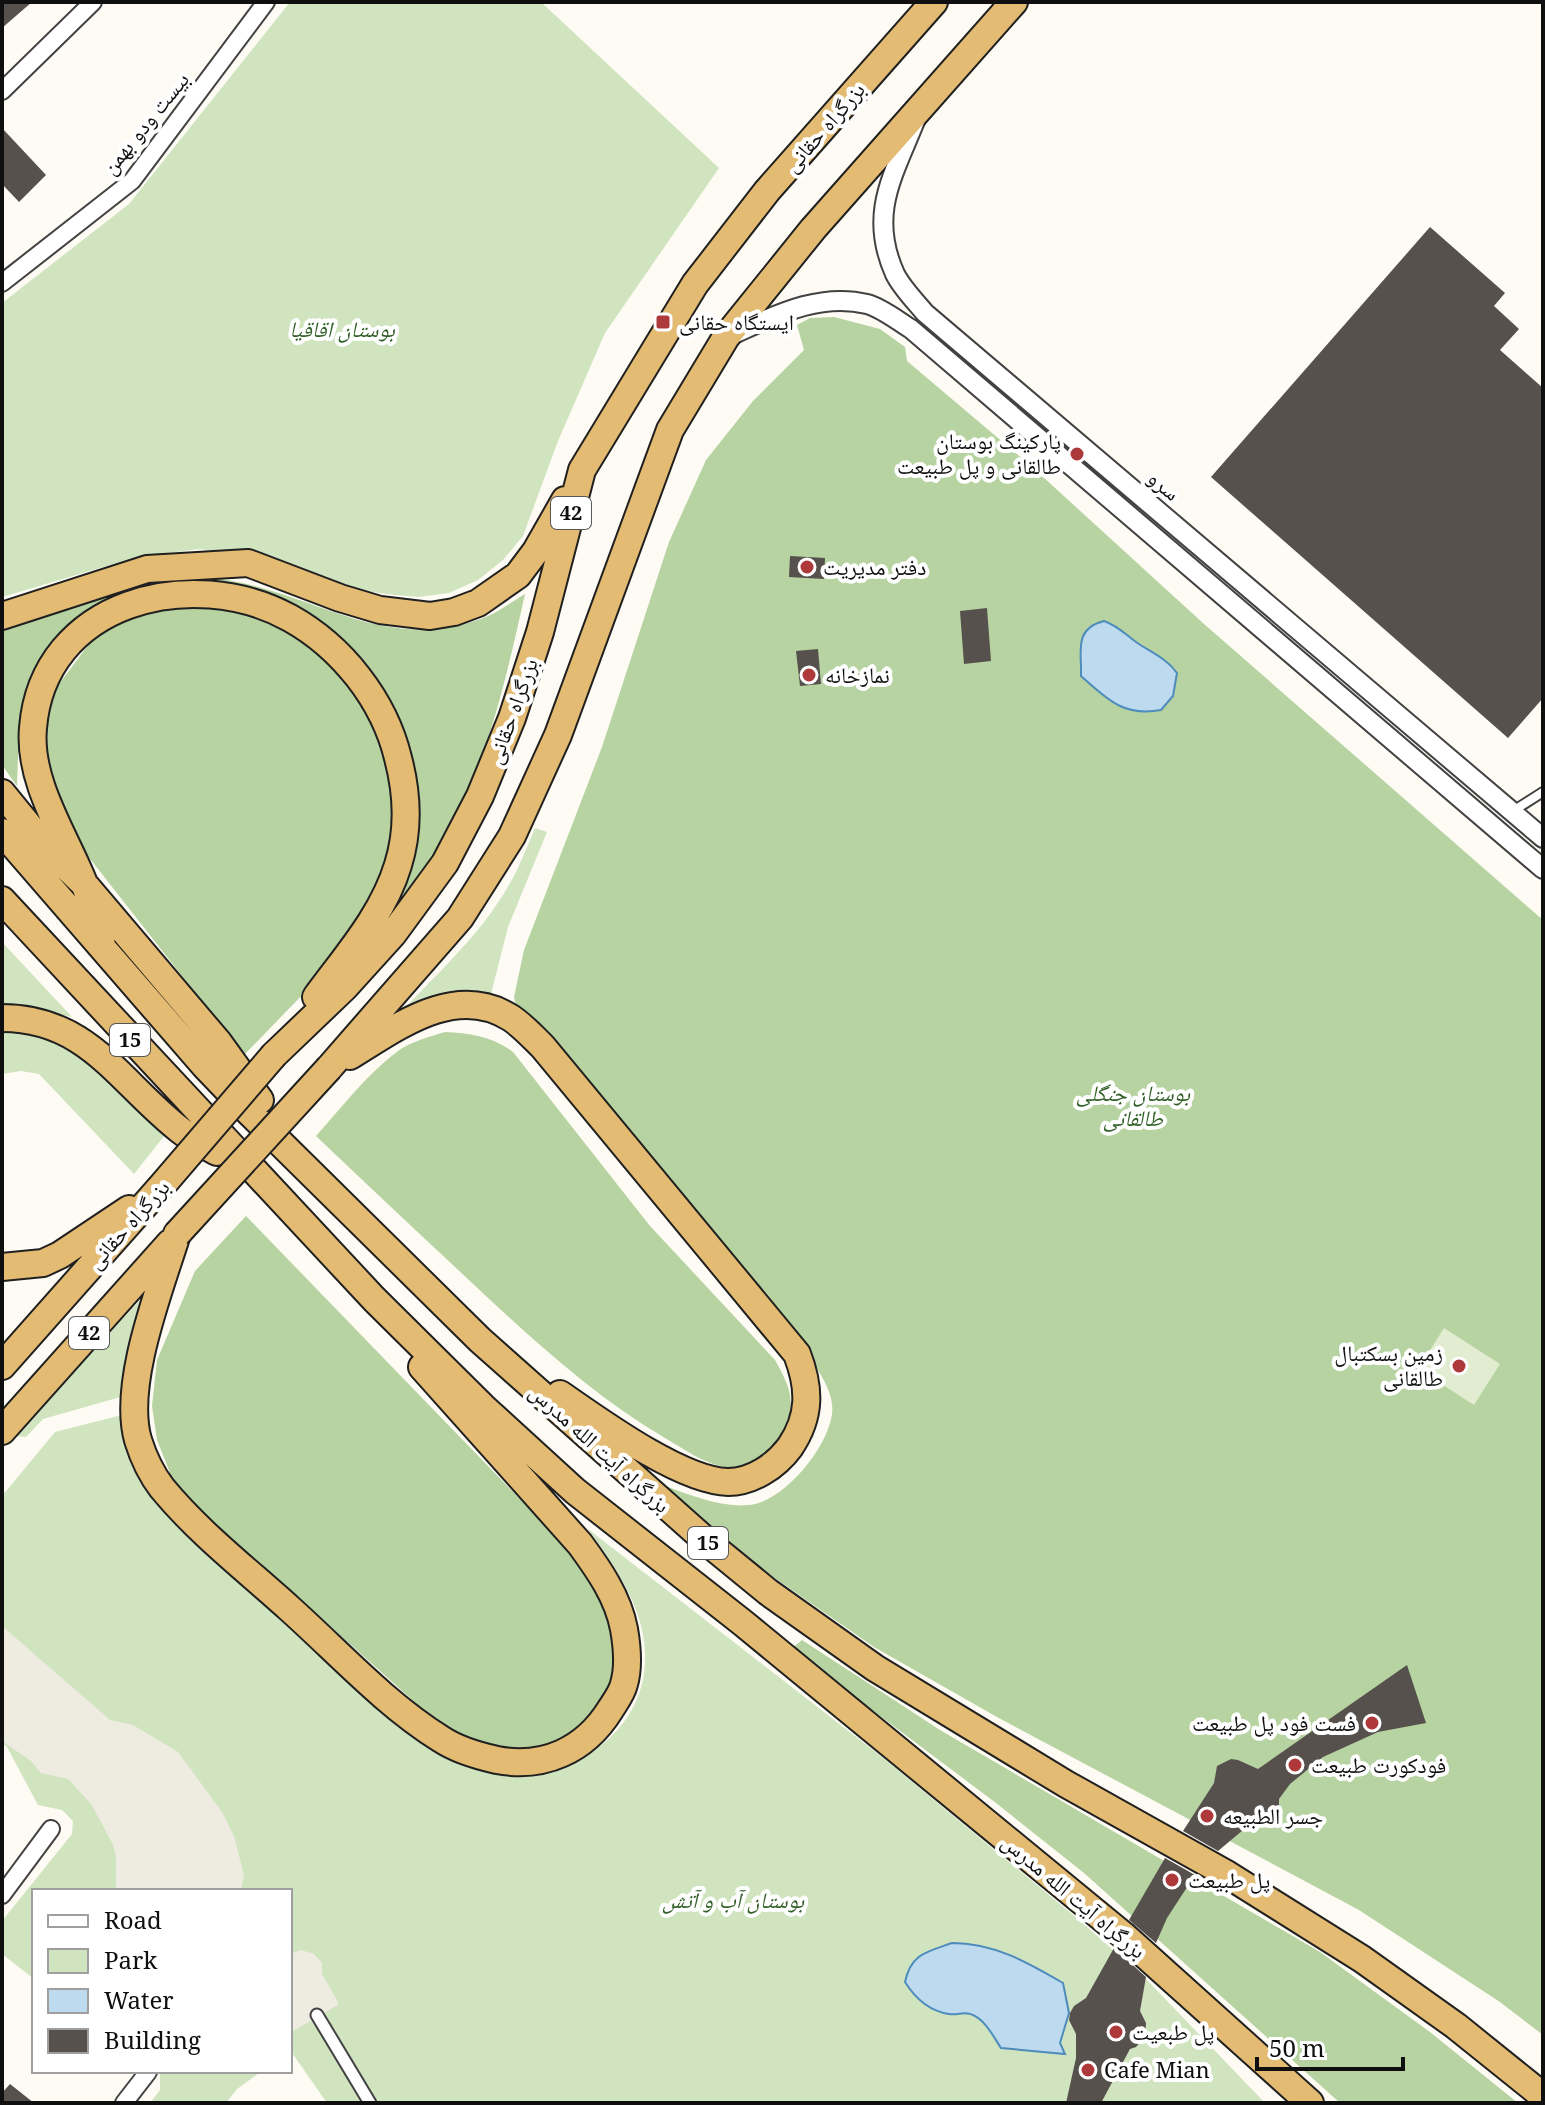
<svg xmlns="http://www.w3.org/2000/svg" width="1545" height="2105" viewBox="0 0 1545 2105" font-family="'Noto Serif','Noto Naskh Arabic',serif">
  <rect width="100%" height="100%" fill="#fdfbf3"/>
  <path fill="#d1e4c0" d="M290 2H541L719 168 605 333 558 441 523 536 503 560 478 580 449 593 418 597 386 594 340 587 244 554 199 549 137 557 2 597V303L129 204Z
    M535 828 547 832 508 927 490 998 393 1021C431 979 477 939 506 890 518 871 526 849 535 828Z
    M2 942 72 1017 20 1006 2 1007Z
    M23 1029 84 1051 168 1131 134 1174 39 1074 21 1071 2 1074V1030Z
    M151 1288 124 1396 43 1419 26 1437 15 1436Z
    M126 1414C130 1438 133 1468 147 1489 175 1534 224 1568 263 1603 311 1647 358 1691 410 1730 427 1743 445 1758 466 1766 556 1798 665 1733 642 1630 634 1592 610 1561 588 1529L882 1757 1078 1919 1148 1981 1265 2103H327L290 2050V1891H34V1979L2 1954V1921L72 1834 73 1821 62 1810 38 1805 7 1747 2 1743V1496L55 1432Z
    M160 2071H262L237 2089 226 2103H150L160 2090Z"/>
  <path fill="#b6d3a1" d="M834 317 880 329 905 347 907 361 1031 466 1204 624 1543 920V2035L1500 2002 1359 1910 997 1717 874 1647 756 1565 660 1484C688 1494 719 1508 749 1505 784 1502 828 1447 832 1414 835 1392 818 1371 807 1353L516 1006 514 997 524 950 602 747 669 542 706 460 753 401 804 350 797 325 810 318Z
    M211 578C310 587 383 659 488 616 500 611 513 601 525 594 507 675 488 759 449 833 433 864 410 892 390 920L401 891 406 751 295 613 117 601 27 700 19 728 17 786 2 765V628L147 580Z
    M169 605H199L234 611 267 620 297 633 357 687 396 781 395 847 366 918 311 986 244 1055 58 818 42 738 46 714 56 688 95 636 125 616Z
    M445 1032C469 1033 494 1037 513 1052L650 1226 775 1360C790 1387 795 1398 787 1429 780 1454 751 1471 725 1467 705 1464 682 1448 665 1438 592 1395 532 1339 471 1282 419 1233 367 1185 316 1136 342 1107 367 1074 398 1051 412 1041 429 1037 445 1032Z
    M246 1216 577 1558 603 1598 618 1637 621 1672 580 1731 556 1743 526 1748 499 1747 472 1742 438 1723 206 1515 172 1478 157 1440 152 1406 157 1360 195 1271Z
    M802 1640 940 1730 1320 1952 1430 2032 1518 2103H1340L1084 1873 996 1803 791 1649Z"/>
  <path fill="#e2ecd0" d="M1444 1328 1500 1364 1474 1405 1418 1369Z"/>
  <path fill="#eeebe1" d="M2 1626 110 1720 133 1725 178 1752 222 1812 234 1836 244 1875 241 1891H116V1856L113 1845 92 1805 68 1779 41 1773 31 1761 2 1741Z
    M301 1950 314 1954 322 1963V1974L339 2004 290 2033V1954Z"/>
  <path fill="#bddaee" stroke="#4e8cbc" stroke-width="2" d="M1104 621C1118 626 1125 634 1136 642 1152 653 1166 658 1177 673L1173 696 1161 710C1123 717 1107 699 1081 676 1082 652 1073 629 1104 621Z
    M952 1943C994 1943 1027 1962 1063 1983L1069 2013 1060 2043 1065 2054 1001 2048C993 2036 986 2021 973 2015 964 2010 958 2016 949 2014 929 2011 915 1998 905 1982 911 1954 926 1952 952 1943Z"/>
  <path fill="#56514d" d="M2 2H32L2 28Z
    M2 128 46 175 19 202 2 184Z
    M1430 227 1505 293 1494 306 1519 329 1500 350 1543 388V698L1508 738 1211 477Z
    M790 556 825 558 824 579 789 577Z
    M987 608 991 661 964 664 960 611Z
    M818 649 821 684 800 686 796 651Z
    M1407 1665 1426 1723 1378 1732 1323 1757 1290 1784 1279 1799V1814L1274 1820 1266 1826 1249 1825 1218 1851 1183 1831 1214 1783 1217 1766 1231 1759 1238 1760 1258 1769Z
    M1165 1858 1195 1875 1167 1918 1156 1943 1129 1920Z
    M1114 1948 1146 1977 1140 2011 1146 2023 1145 2037 1136 2047 1130 2049 1101 2103H1066L1076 2058V2034L1069 2020 1070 2013 1074 2006 1086 1998Z
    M10 2084 34 2103H2V2093Z"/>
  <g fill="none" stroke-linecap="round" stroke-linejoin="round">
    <defs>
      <path id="service" d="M1513 811 1543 792"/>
      <path id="pedestrian" d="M317 2015 370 2103"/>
      <path id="minor" d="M2 91 93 2
        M2 283 132 181 266 2
        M2 1895 51 1829
        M124 2103 148 2072"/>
      <path id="tertiary" d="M915 121C893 176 868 214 895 274 902 288 915 301 925 313L1543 838
        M729 336C772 317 818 292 867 304 882 308 898 321 911 329L1543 869"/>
      <path id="trunk" d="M2 616 147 569 248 563 340 598 380 610 430 616 454 612 478 603 518 575 536 551 565 500
        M2 793 47 848 85 885 219 1043 260 1100
        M2 832 204 1065 250 1113 480 1340 713 1547 768 1592 875 1668 1066 1784 1225 1873 1362 1959 1456 2026 1543 2096
        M2 900 374 1299 483 1407 575 1491 743 1623 1123 1935 1310 2103
        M102 945C96 924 92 901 83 881 64 834 28 781 33 728 43 601 192 564 290 618 342 647 384 700 398 758 407 792 409 830 398 865 383 915 346 956 316 997
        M2 1018C88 1018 119 1082 180 1130 191 1139 205 1145 217 1152
        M274 1055 345 987 393 934 445 863 480 796 512 718 540 632 582 470 695 284 767 191 934 2
        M350 1056C396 1028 455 982 511 1018 523 1026 533 1037 543 1047L797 1354C810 1388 811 1416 790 1447 776 1466 752 1482 728 1482 681 1481 599 1421 560 1394
        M329 1068 460 918 512 836 558 735 670 430 726 337 813 229 1014 2
        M177 1234C160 1289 122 1384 138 1440 143 1456 152 1475 162 1488 199 1533 247 1570 290 1609 338 1652 385 1704 441 1739 456 1749 479 1756 497 1760 544 1769 585 1750 610 1710 615 1702 622 1693 624 1684 629 1667 627 1646 624 1629 618 1597 599 1570 580 1544L422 1367
        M2 1267 43 1263 60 1255 129 1209
        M2 1366 159 1189
        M2 1431 170 1243"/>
    </defs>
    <use href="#service" stroke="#424242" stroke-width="12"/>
    <use href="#pedestrian" stroke="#424242" stroke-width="15"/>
    <use href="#minor" stroke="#424242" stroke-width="20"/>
    <use href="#tertiary" stroke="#424242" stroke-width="22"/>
    <use href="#trunk" stroke="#202020" stroke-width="30"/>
    <use href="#service" stroke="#fff" stroke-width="8"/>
    <use href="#pedestrian" stroke="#fff" stroke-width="11"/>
    <use href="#minor" stroke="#fff" stroke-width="16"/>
    <use href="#tertiary" stroke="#fff" stroke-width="18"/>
    <use href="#trunk" stroke="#e4bb72" stroke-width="26"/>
    <defs>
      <path id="trunk-bridge" d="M159 1189 274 1055
        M177 1234 329 1068"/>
    </defs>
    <use href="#trunk-bridge" stroke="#202020" stroke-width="30" stroke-linecap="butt"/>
    <use href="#trunk-bridge" stroke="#e4bb72" stroke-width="26"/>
  </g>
  <g fill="#ad393a" stroke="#fff" stroke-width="3">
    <rect x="655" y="314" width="16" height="16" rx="4"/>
    <circle cx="1077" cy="454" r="8"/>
    <circle cx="807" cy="567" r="8"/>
    <circle cx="809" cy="675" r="8"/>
    <circle cx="1459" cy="1366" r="8"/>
    <circle cx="1372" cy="1723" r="8"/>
    <circle cx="1295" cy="1765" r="8"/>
    <circle cx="1207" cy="1816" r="8"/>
    <circle cx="1172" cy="1880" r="8"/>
    <circle cx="1116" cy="2032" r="8"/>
    <circle cx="1088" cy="2070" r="8"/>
  </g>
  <g text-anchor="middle" stroke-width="8" stroke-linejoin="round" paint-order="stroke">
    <g fill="#fff" stroke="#575757" stroke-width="2">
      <rect x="551" y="497" width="40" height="32" rx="6"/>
      <rect x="110" y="1024" width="40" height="32" rx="6"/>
      <rect x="69" y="1317" width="40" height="32" rx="6"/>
      <rect x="688" y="1527" width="40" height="32" rx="6"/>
    </g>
    <g font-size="20" font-weight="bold" fill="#0f0f0f">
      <text x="571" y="520">42</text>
      <text x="130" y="1047">15</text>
      <text x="89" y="1340">42</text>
      <text x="708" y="1550">15</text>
    </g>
    <g font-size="22" fill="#0f0f0f" stroke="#fff">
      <text transform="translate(145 123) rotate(-51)" y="8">بیست ودو بهمن</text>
      <text transform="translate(824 127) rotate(-49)" y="8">بزرگراه حقانی</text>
      <text transform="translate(1164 485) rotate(40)" y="8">سرو</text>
      <text transform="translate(512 711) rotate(-70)" y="8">بزرگراه حقانی</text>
      <text transform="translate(128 1224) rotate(-48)" y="8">بزرگراه حقانی</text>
      <text transform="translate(600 1448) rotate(42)" y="8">بزرگراه آیت الله مدرس</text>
      <text transform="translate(1074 1896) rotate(40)" y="8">بزرگراه آیت الله مدرس</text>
    </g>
    <g font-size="22" fill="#0f0f0f" stroke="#fff" text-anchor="start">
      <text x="679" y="330">ایستگاه حقانی</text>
      <text x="1061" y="449" text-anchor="end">پارکینگ بوستان<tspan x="1061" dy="25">طالقانی و پل طبیعت</tspan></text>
      <text x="823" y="575">دفتر مدیریت</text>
      <text x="825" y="683">نمازخانه</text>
      <text x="1443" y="1361" text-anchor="end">زمین بسکتبال<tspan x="1443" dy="25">طالقانی</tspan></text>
      <text x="1356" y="1731" text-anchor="end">فست فود پل طبیعت</text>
      <text x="1311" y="1773">فودکورت طبیعت</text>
      <text x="1223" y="1824">جسر الطبيعه</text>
      <text x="1188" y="1888">پل طبیعت</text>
      <text x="1132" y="2040">پل طبعیت</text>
      <text x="1104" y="2078">Cafe Mian</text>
    </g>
    <g font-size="22" font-style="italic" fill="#315f27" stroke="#fff">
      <text x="342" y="337">بوستان اقاقیا</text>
      <text x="1133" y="1101">بوستان جنگلی<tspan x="1133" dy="25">طالقانی</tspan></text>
      <text x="733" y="1908">بوستان آب و آتش</text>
    </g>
  </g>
  <rect width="1545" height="2105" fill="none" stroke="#0f0f0f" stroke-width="8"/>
  <rect x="32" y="1889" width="260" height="184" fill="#ffffff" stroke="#9f9f9f" stroke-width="2"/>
  <rect x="48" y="1915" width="40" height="12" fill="#ffffff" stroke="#9f9f9f" stroke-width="2"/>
  <text x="104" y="1929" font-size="24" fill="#0f0f0f">Road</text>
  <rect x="48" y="1949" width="40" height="24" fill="#d1e4c0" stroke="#9f9f9f" stroke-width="2"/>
  <text x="104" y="1969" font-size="24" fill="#0f0f0f">Park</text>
  <rect x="48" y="1989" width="40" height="24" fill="#bddaee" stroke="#9f9f9f" stroke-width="2"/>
  <text x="104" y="2009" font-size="24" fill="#0f0f0f">Water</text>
  <rect x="48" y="2029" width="40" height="24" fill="#56514d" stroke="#9f9f9f" stroke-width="2"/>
  <text x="104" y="2049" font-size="24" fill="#0f0f0f">Building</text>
  <path d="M1257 2057v12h146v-12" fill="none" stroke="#0f0f0f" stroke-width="4"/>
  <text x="1269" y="2057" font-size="24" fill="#0f0f0f" stroke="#ffffff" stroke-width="6" paint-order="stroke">50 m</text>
</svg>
